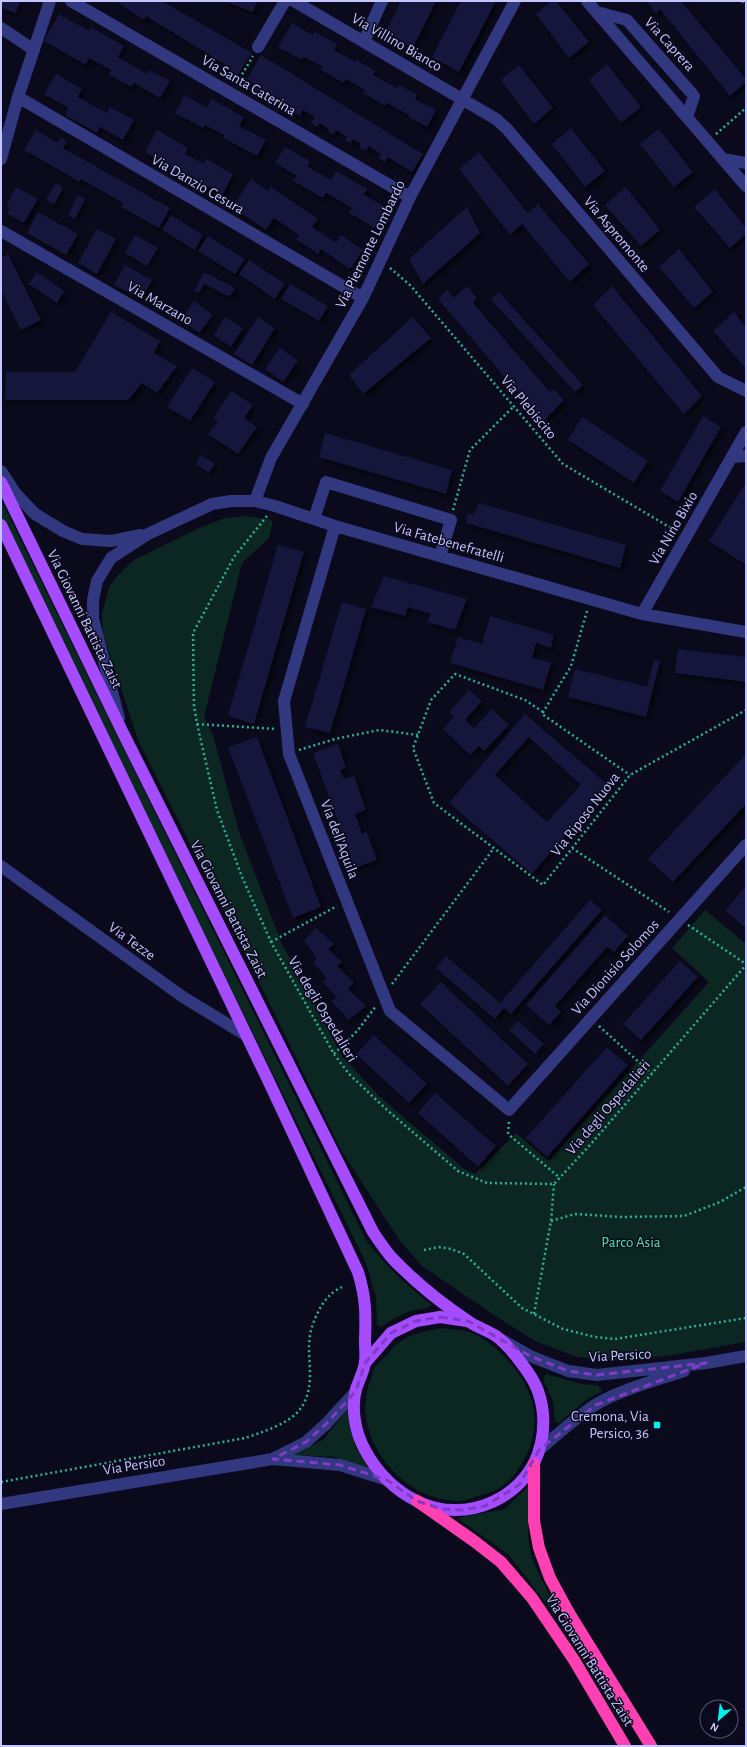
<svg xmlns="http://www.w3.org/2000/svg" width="747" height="1747" viewBox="0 0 747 1747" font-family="'Alegreya Sans',sans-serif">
  <defs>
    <filter id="shadow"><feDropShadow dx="3.5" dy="3.5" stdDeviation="2" flood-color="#0009"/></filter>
  </defs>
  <rect width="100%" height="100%" fill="#0b0a1c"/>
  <path fill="#0c2622" d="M1 500 366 1240C386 1266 407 1286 432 1305 425 1310 417 1309 408 1312 398 1316 389 1321 381 1327L377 1325 376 1298 366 1263 1 521Z
    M246 516 273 520 269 538 242 563 204 717 213 735 239 832 281 942 342 1056 380 1097 463 1168 475 1174 516 1133 549 1161 709 982 672 948 705 910 746 944V1342L666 1356 616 1360 577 1357 535 1341 491 1313 422 1266 400 1241 342 1152 261 986 138 740 103 634 102 614 109 587 119 574 134 560 199 528 225 518Z
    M441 1328C449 1329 457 1329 465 1331 479 1334 493 1345 503 1355 539 1392 546 1431 515 1474 504 1488 494 1492 477 1496 471 1498 465 1501 459 1501 403 1501 351 1439 369 1384 371 1379 372 1372 375 1367 379 1362 384 1358 388 1354 391 1350 394 1345 398 1343 410 1334 426 1331 441 1328Z
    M546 1374 581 1384 597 1385 602 1390 601 1392 586 1400 559 1423 555 1421 553 1402 543 1379Z
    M348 1409 355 1445 370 1472 335 1457 293 1455 323 1440Z
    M530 1484C529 1505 526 1527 530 1549 533 1568 550 1594 559 1611L555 1615 509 1555 457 1518 505 1509Z"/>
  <path fill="#18143e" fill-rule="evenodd" filter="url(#shadow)" d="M1 1H21L15 13 1 7Z
    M115 1H162L252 53 237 76 224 68 226 65 146 16 144 20Z
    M224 1H257L253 12Z
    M401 1H436L413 48 385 34Z
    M461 1H496L459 72 432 57Z
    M552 1H556L589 42 569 58 536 14Z
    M646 1H681L746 79V82L730 96 660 9 656 13Z
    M59 14 89 31 91 27 124 46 118 57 147 74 149 70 170 81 160 98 134 83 132 87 109 75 111 70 89 58 86 65 44 41Z
    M292 23 313 35 314 32 337 44 334 50 355 62 356 60 376 71 373 75 397 88 399 85 417 95 415 99 436 110 427 127 408 117 409 115 387 103 386 106 363 93 365 90 346 79 344 83 321 70 323 67 304 57 302 60 278 47Z
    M261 55 423 154 412 172 388 157 385 162 378 158 381 154 369 146 366 151 359 147 361 144 353 139 351 143 345 140 347 137 336 130 333 135 328 131 329 129 320 123 317 127 311 123 315 117 303 110 300 116 290 110 291 108 265 92 263 96 253 89 256 85 247 79Z
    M607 64 641 107 621 123 589 80Z
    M519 65 553 108 534 124 501 80Z
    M56 74 82 89 78 97 107 113 110 107 134 120 123 140 100 127 97 133 65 115 68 108 44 94Z
    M185 95 207 108 211 99 244 117 239 126 266 140 257 156 223 138 224 135 205 125 203 128 175 113Z
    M571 128 605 171 585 187 552 144Z
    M659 129 693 172 674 187 640 144Z
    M36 130 58 143 61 138 67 141 63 148 170 208 159 228 121 207 123 203 81 179 80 182 24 150Z
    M157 130 188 148 185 154 204 164 206 159 233 174 223 194 194 179 192 183 169 170 171 166 145 152Z
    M285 147 310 161 307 166 331 180 336 171 367 189 364 195 387 208 375 228 349 213 352 208 326 193 323 198 293 181 297 176 275 163Z
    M479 152 528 213 538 204 589 264 570 282 522 224 510 235 459 169Z
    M251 179 268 191 271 187 318 219 312 227 336 243 341 235 363 250 350 269 321 249 318 254 296 239 299 235 274 218 266 230 232 207Z
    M56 183 63 188 54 205 46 200Z
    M16 187 38 199 24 223 7 214 10 208 6 206Z
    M626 187 660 230 641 246 605 205Z
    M715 189 746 228V234L730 248 694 207Z
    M78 195 85 199 75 219 68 215Z
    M467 207 480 233 423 284 409 259Z
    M38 212 78 234 66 255 27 233Z
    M171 215 203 235 195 250 162 230Z
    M97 229 116 239 97 274 78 263Z
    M135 235 158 248 147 266 125 253Z
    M208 236 245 259 235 274 198 251Z
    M679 249 713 292 694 308 659 267Z
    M8 254 41 320 21 330 1 290V258Z
    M249 260 285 284 275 299 239 274Z
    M125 265 152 280 141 299 114 285Z
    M37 272 64 291 57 303 29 284Z
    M204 272 235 288 230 297 204 284 199 293 194 291Z
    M290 284 328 306 319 321 281 299Z
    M467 286 477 298 473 303 550 392 554 389 564 400 543 422 438 299 447 290 454 298Z
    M612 286 702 396 684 414 593 305Z
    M499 292 583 385 575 392 491 299Z
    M194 301 213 315 199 333 181 320Z
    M111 312 160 341 154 353 177 366 157 393 142 383 128 400H5L6 372H75Z
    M734 312 746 328V369L713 331Z
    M225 317 243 328 231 347 214 335Z
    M258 317 275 328 252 365 234 354Z
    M413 317 431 338 363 394 349 375Z
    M280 348 298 361 283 382 265 369Z
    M192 368 215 382 190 421 167 407Z
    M231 391 253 405 244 418 257 427 238 454 208 434 218 421 213 418Z
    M703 416 721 427 678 502 660 491Z
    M582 417 648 461 634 483 568 440Z
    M325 433 452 470 446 494 319 457Z
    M201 455 215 464 209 473 196 464Z
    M746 483V565L709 541Z
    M479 503 626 545 620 568 466 523 468 513 474 515Z
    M278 545 304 552 254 724 228 716Z
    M384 576 467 599 455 630 427 622 431 614 408 607 405 616 371 607Z
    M342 602 366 609 330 733 305 727Z
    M490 616 554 635 551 648 536 643 532 658 551 663 543 690 450 663 458 637 482 644Z
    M678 649 746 657V682L675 673Z
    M654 660 660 661 646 717 568 697 575 669 647 687Z
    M469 690 482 701 465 720 474 728 492 709 509 725 484 751 479 746 470 755 443 729 454 717 449 712Z
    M525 714 608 785 532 874 449 803ZM529 737 581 785 547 822 495 775Z
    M257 737 321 907 293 918 228 747Z
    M338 744 346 768 340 770 344 779 354 776 366 810 355 814 362 834 367 832 377 860 355 868 313 753Z
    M746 754V804L673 882 648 859Z
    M746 886V928L725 911Z
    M590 900 602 910 511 1014 504 1008 495 1019 436 968 446 956 500 1003Z
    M605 915 628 936 614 952 607 947 555 1006 561 1012 549 1025 526 1005Z
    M316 928 334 944 328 949 342 962 337 966 354 983 348 989 366 1006 349 1020 331 1001 337 998 322 981 327 978 313 963 317 958 304 941Z
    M680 961 698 977 641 1040 623 1024Z
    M441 982 528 1064 508 1086 420 1004Z
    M518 1021 544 1044 535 1054 509 1030Z
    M374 1035 427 1084 409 1103 356 1054Z
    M607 1047 628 1065 547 1157 526 1138Z
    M435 1093 496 1146 478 1167 418 1113Z"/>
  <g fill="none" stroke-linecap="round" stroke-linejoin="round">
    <path stroke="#24b49a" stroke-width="2.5" stroke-dasharray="2 3" stroke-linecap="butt" d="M742 1 746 5
      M237 83 253 56
      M716 134 746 108
      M390 268 410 285 563 464 676 531
      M453 510 470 450 514 406
      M267 516 234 557 193 633 194 706 197 724 217 810 242 877 271 942 334 1054 349 1074 387 1110 458 1171 487 1183 554 1184 590 1145 746 965
      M587 611 571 666 542 714 630 775
      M543 712 525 700 455 674 431 700 413 748 434 803 543 885 630 775 746 710
      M197 724 276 729
      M299 750 335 739 379 730 418 735
      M572 848 669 912
      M688 925 746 964
      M271 942 337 906
      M392 984 494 848
      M599 1026 652 1074
      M334 1054 358 1030 376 1006
      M509 1122 508 1134 560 1178
      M551 1221 575 1214 621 1217 684 1216 720 1202 746 1187
      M424 1250 439 1247 451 1249 464 1254 522 1308 563 1329 595 1337 615 1339 746 1318
      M534 1314 551 1221 554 1184
      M1 1482 245 1438C262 1432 290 1424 301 1408 314 1389 309 1367 309 1346 309 1329 318 1307 330 1295 333 1292 338 1289 342 1287"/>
    <path stroke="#31387f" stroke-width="12" d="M71 1 410 197
      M294 1 496 119 507 129 718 377 746 391
      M587 1 746 186
      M597 12 627 20 694 96 687 117
      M1 28 34 50
      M364 41 382 1
      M258 47 285 1
      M18 97 363 298
      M1 159 18 97 50 1
      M723 159 746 163
      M1 231 303 404
      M732 457 746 456
      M1 471 16 494 35 514 63 531 82 539 111 541 141 535
      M255 501 271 458 363 298 410 197 515 1
      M314 519 326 482 451 520 440 556
      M335 526 284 701 289 754 390 1011 509 1110 746 845
      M642 614 746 432
      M119 718 93 619V600L97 581 111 558 148 534 212 504 231 501H255L275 506 335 526 642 614 746 632
      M1 866 183 997 247 1036
      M504 1341 530 1356 568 1371 597 1375 706 1363 746 1356
      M539 1450C557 1435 575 1418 595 1405 619 1390 657 1380 684 1371
      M274 1458 306 1442 326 1424 356 1391
      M1 1504 273 1459 340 1465 387 1480"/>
    <path stroke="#a64cff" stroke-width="12" d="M1 482 123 733 373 1232C379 1241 385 1250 392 1258 414 1281 441 1303 468 1321 476 1327 487 1330 496 1336 509 1345 533 1376 538 1391 544 1408 545 1425 541 1443 530 1497 466 1526 417 1501 395 1491 376 1471 365 1450 355 1432 351 1408 356 1389 359 1380 364 1371 365 1362 366 1355 365 1348 365 1341 366 1314 366 1298 358 1272L268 1080 1 525
      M365 1363 391 1333 416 1321 440 1317 467 1321"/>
    <path stroke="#ff40b3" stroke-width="12" d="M534 1464V1521L539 1548 550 1578 569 1613 651 1746
      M417 1501 474 1541 501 1562 532 1598 574 1660 625 1746"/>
  </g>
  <path fill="none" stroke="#823bc5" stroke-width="3" stroke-dasharray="8 5" stroke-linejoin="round" d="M440 1317 468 1321 530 1356 568 1371 597 1375 706 1363 596 1405 539 1450 519 1485 485 1506 463 1510 442 1509 417 1501 387 1480 340 1465 273 1459 306 1442 326 1424 356 1391 365 1363 391 1333 416 1321Z"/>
  <rect fill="#00f0eb" stroke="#0b0a1c" stroke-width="1.5" x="653" y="1421" width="8" height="8" rx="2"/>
  <g text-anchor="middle" stroke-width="3" stroke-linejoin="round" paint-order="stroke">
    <g font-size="15" fill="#c5c5ff" stroke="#0b0a1c">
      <text transform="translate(397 42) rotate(30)" y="5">Via Villino Bianco</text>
      <text transform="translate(670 44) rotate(48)" y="5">Via Caprera</text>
      <text transform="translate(249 85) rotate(30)" y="5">Via Santa Caterina</text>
      <text transform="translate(198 184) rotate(30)" y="5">Via Danzio Cesura</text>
      <text transform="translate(617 234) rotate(50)" y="5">Via Aspromonte</text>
      <text transform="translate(370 244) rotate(-64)" y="5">Via Piemonte Lombardo</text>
      <text transform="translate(160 303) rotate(30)" y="5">Via Marzano</text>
      <text transform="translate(529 407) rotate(50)" y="5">Via Plebiscito</text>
      <text transform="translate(673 528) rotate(-60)" y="5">Via Nino Bixio</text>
      <text transform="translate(449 542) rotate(16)" y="5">Via Fatebenefratelli</text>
      <text transform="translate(85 619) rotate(64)" y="5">Via Giovanni Battista Zaist</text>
      <text transform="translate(585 814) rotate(-52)" y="5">Via Riposo Nuova</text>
      <text transform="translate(340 839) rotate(69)" y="5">Via dell'Aquila</text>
      <text transform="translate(229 909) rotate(63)" y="5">Via Giovanni Battista Zaist</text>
      <text transform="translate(132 941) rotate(36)" y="5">Via Tezze</text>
      <text transform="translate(615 967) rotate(-48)" y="5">Via Dionisio Solomos</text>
      <text transform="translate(323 1009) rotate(59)" y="5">Via degli Ospedalieri</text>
      <text transform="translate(608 1107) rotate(-49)" y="5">Via degli Ospedalieri</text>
      <text transform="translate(620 1355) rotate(-3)" y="5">Via Persico</text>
      <text transform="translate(134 1465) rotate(-9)" y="5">Via Persico</text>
      <text transform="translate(590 1660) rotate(58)" y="5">Via Giovanni Battista Zaist</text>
    </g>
    <g font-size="15" fill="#49e6ac" stroke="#0b0a1c">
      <text x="631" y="1247">Parco Asia</text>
    </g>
    <g font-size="15" fill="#c5c5ff" stroke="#0b0a1c" text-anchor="end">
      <text x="649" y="1421">Cremona, Via<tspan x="649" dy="17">Persico, 36</tspan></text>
    </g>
  </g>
  <rect width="747" height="1747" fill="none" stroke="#c5c5ff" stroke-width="4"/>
  <g transform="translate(719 1719) rotate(208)"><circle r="19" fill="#0b0a1c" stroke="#555577"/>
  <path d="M0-3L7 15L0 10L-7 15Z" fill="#00f0eb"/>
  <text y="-6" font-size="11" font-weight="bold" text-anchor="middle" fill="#c5c5ff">N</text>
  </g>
</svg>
